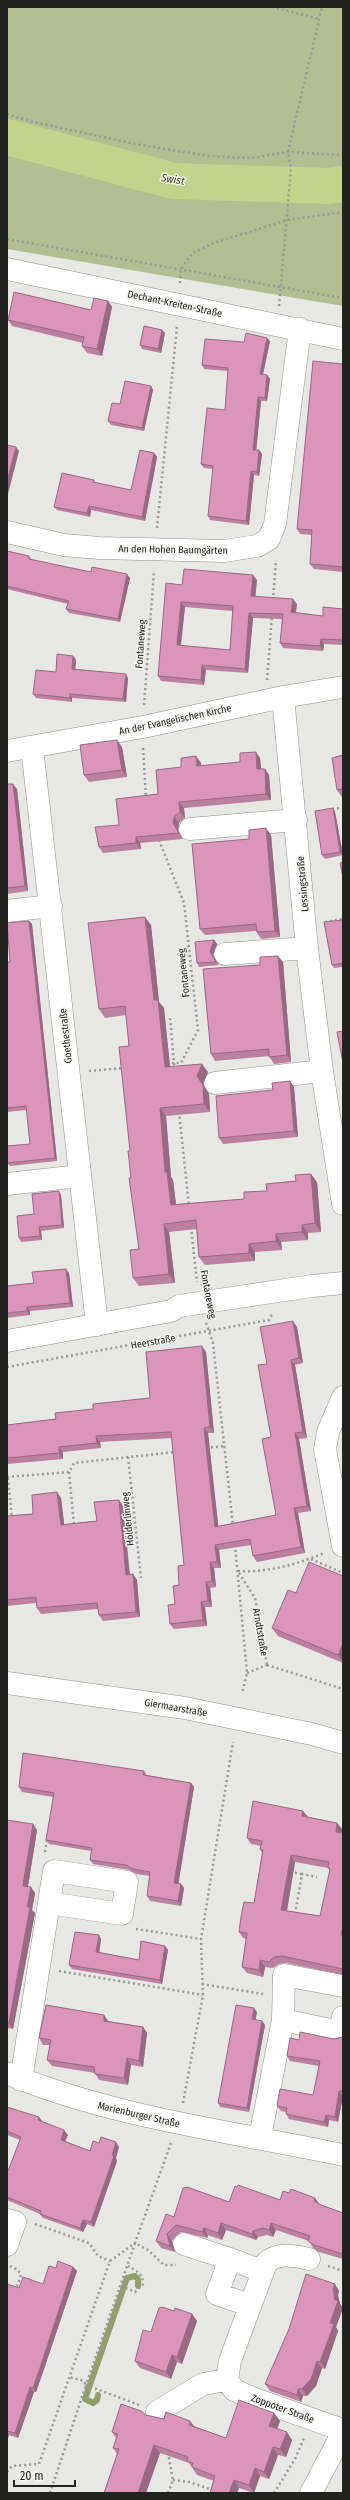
<svg xmlns="http://www.w3.org/2000/svg" width="350" height="2500" viewBox="0 0 350 2500" font-family="'Fira Sans Condensed',sans-serif">
  <rect width="100%" height="100%" fill="#e7e8e3"/>
  <path fill="#b2bd92" d="M7 7H343V306L7 249Z"/>
  <g fill="none" stroke-linecap="round" stroke-linejoin="round">
    <path stroke="#929e6b" stroke-width="6" d="M98 2395 97 2400 93 2403 85 2399 127 2278 135 2276 138 2279V2286"/>
    <path stroke="#c2d38b" stroke-width="36" d="M7 137 174 181 329 186 343 184"/>
    <defs>
      <path id="street" d="M7 269 343 339
        M7 532 64 545 99 548 224 551 257 546 269 539 275 524 300 329
        M283 697 307 948 322 1071 343 1204
        M32 747 97 1325
        M7 751 143 727 283 697 343 687
        M190 829 296 820
        M7 911 51 906
        M225 954 307 948
        M215 1083 322 1071
        M7 1184 80 1176
        M7 1341 171 1311 179 1306 312 1286 343 1283
        M343 1397 328 1432 325 1449 343 1546
        M283 2020 340 2032 343 2017
        M9 2074C116 2118 230 2131 343 2155
        M21 2080 54 1871 127 1882 122 1914 49 1903
        M260 2137 283 2020 284 1975 343 1986
        M7 2220 15 2222 7 2245
        M184 2244 230 2259
        M309 2259C294 2256 279 2251 266 2263L230 2361 227 2380 234 2390 255 2399 343 2430
        M249 2305 217 2294 230 2259 262 2271
        M157 2412 203 2384 227 2380"/>
      <path id="secondary" d="M7 1683 185 1708 312 1734 343 1743
        M311 2493 343 2432"/>
    </defs>
    <use href="#street" stroke="#90918d" stroke-width="23"/>
    <use href="#secondary" stroke="#90918d" stroke-width="23"/>
    <path stroke="#999995" stroke-width="2.5" stroke-dasharray="2 3" stroke-linecap="butt" d="M272 7 320 19
      M7 114 29 121 135 144 209 156 252 158 288 152 343 155
      M7 239 343 298
      M180 283 181 269 192 253 214 243 287 220 343 212
      M279 306 291 169 288 152 322 7
      M157 528 177 326
      M273 600 276 560
      M267 680 272 615
      M144 705 154 571
      M143 748 146 797
      M332 809 343 808
      M159 840 184 903 198 1030 181 1063H174L175 1069
      M325 922 343 919
      M167 1064 174 1063 170 1017
      M89 1071 124 1068
      M179 1112 189 1206
      M191 1227 197 1282
      M206 1323 213 1343 233 1526
      M7 1367 269 1320 272 1314
      M206 1448 224 1446
      M128 1457 141 1578
      M69 1472 74 1525
      M7 1477 69 1472 74 1463 175 1452
      M8 1478 12 1519
      M235 1545 247 1673 242 1693
      M311 1559 343 1573
      M238 1571C267 1573 298 1564 324 1553
      M239 1573 255 1598 267 1665
      M267 1665 343 1689
      M247 1673 267 1665
      M45 1852 47 1838
      M290 1872 302 1874
      M295 1914 302 1874 317 1877
      M136 1929 201 1939
      M59 1971 203 1995
      M202 1984 263 1994
      M183 2103 203 1995 201 1939 233 1742
      M35 2224 89 2243 98 2256 110 2261
      M10 2266 18 2270 21 2275 16 2289
      M328 2266 343 2271
      M121 2286 135 2292 143 2284C143 2274 137 2271 128 2266
      M139 2405 86 2385 135 2243 148 2250 164 2265H176
      M7 2472 12 2466 39 2464 110 2261 135 2243 171 2143
      M173 2480 189 2482 213 2490
      M50 2493 86 2385 84 2381 69 2377
      M168 2493 173 2480 168 2453
      M274 2493 295 2459 304 2438"/>
    <use href="#street" stroke="#fff" stroke-width="22"/>
    <use href="#secondary" stroke="#fff" stroke-width="22"/>
  </g>
  <path fill="#bc80a1" fill-rule="evenodd" d="M108 301 112 307 102 356 87 353 82 346 83 343 12 326 8 320 91 310Z
    M162 330 165 333 161 353 142 349 140 345Z
    M270 341 263 375H267L270 379 267 401H261L256 450H259L262 454 259 476 254 475 249 525 210 520 208 516 213 469 204 468 201 464 225 410 228 371 204 369 202 365 244 342Z
    M343 364V572L314 569 310 564 312 535 300 534 297 529Z
    M151 386 153 390 144 431 111 425 108 421 120 404Z
    M154 453 157 457 145 521 91 510 90 517 57 510 54 507 94 480 95 483 131 490Z
    M7 551 29 556 32 560 91 572 130 578 120 622 69 613 66 609 68 604 7 589Z
    M257 580 255 596 297 604 296 613 323 616 343 609V645L324 644 323 651 283 648 280 643 282 619 253 618 248 673 206 670 204 685 161 681 158 676 182 585ZM185 607 233 611 230 650 181 646Z
    M73 656 76 660 75 669 128 678 126 702 72 698V702L36 698 33 694 56 672Z
    M122 747 127 777 89 782 84 775Z
    M343 755V796L342 797 337 790Z
    M260 758 261 769H265L269 775 271 800 184 808 185 818 179 823 178 830 183 839 140 843 141 849 103 853 99 847 119 825 158 794 181 767 201 763V766L240 762Z
    M7 784 17 789 28 891 7 894Z
    M333 808 335 812 343 855 325 859 322 855Z
    M271 835 280 937 261 939 256 931 205 935 200 929 249 839Z
    M29 921 32 924 57 1161 10 1166 7 1163 30 1144 27 1110 7 1112V962H10Z
    M343 921V967L334 968 332 965Z
    M151 925 159 1002 164 1008 170 1067 208 1072 203 1084 209 1094 210 1112 166 1116 171 1177 173 1180 176 1204 244 1199 267 1191 317 1182 321 1232 308 1233V1240L281 1242 282 1250 255 1252V1261L205 1265 199 1257 197 1229 169 1232 175 1283 139 1286 133 1278 139 1249 131 1178 129 1046 126 1015 105 1018 99 1009Z
    M214 940 217 944 213 955 219 965 199 967 197 963Z
    M283 962 291 1062 274 1064 269 1056 215 1061 211 1054 260 965Z
    M290 1081 294 1087 298 1137 223 1144 219 1138 273 1090Z
    M61 1195 64 1228 41 1231 42 1240 21 1242 19 1238 34 1214Z
    M69 1273 73 1307 30 1311V1315L7 1318V1286L34 1283Z
    M297 1327 303 1363 295 1365 307 1438 299 1439 311 1511 298 1513 305 1553 257 1562 253 1556 251 1545 219 1550 221 1568H214L216 1587 210 1588 212 1607H205L207 1626 174 1629 170 1624 184 1565 172 1438 100 1442 101 1448 63 1452V1459L7 1464V1425L56 1419 93 1409 150 1398 206 1352 214 1433H208L218 1526 276 1515 271 1437 267 1364Z
    M57 1492 61 1498 64 1524 97 1521 119 1500 123 1506 130 1574H133L137 1580 140 1617 103 1621 99 1615 98 1609 41 1614 37 1608 36 1603 7 1606V1516L33 1514Z
    M343 1576V1663L278 1636 272 1628 296 1593Z
    M144 1771 147 1775 191 1783 194 1787 178 1883 181 1884 184 1888 181 1906 150 1901 147 1896 150 1876 136 1874 129 1870 93 1864 90 1860 91 1851 49 1844 46 1840 53 1797 22 1792 19 1787Z
    M308 1817 337 1823 342 1829 341 1833H343V1975L286 1963 279 1964 273 1968 265 1967 263 1977 247 1973 242 1967 246 1939 243 1938 239 1932 254 1903 262 1853 260 1849 261 1846 251 1844 247 1838ZM295 1862 328 1868 330 1871 320 1916 287 1911Z
    M7 1820 37 1830 28 1887 35 1893 32 1910 35 1913 13 2029 7 2028Z
    M101 1939 99 1952 139 1960 165 1946 168 1950 162 1984 72 1969 69 1965Z
    M257 2012 255 2020 262 2021 265 2025 249 2112 220 2107 218 2103Z
    M104 2015 108 2021 143 2027 147 2033 143 2067 131 2065 128 2085 99 2080 95 2073 52 2066 47 2060 50 2045H43L39 2038Z
    M343 2037V2096L338 2122 329 2120 328 2127 289 2119 286 2114V2112L281 2111 277 2106 313 2095 319 2066 290 2061 287 2056 299 2040 334 2039Z
    M7 2107 43 2122 68 2135 65 2141 90 2151 99 2143 119 2147 116 2158 117 2161 94 2227 87 2224 83 2232 43 2218 40 2214 7 2200V2171H8L20 2140 7 2135Z
    M237 2187 280 2200 320 2204 343 2213V2259L319 2252 313 2248 309 2241 276 2230 273 2237 267 2235 258 2237 256 2240 226 2230 222 2240 208 2235 207 2238 181 2232 172 2241 175 2252 161 2248 156 2241 174 2217 229 2202Z
    M73 2267 77 2271 43 2372 36 2392H34L18 2438 9 2435 7 2440V2284L19 2288 43 2284 56 2268Z
    M339 2291 338 2295 340 2304 343 2308 336 2327 338 2331 325 2369 322 2368 316 2386 307 2396H303L301 2402 270 2391 265 2384Z
    M174 2311 192 2314 197 2321 182 2364 177 2362 171 2379 140 2368 135 2361 151 2332Z
    M274 2413 280 2421 277 2429 292 2440 286 2457 278 2455 269 2479 260 2476 254 2493 239 2488 237 2493H210L214 2481 197 2475 189 2463 160 2453 146 2493H104L117 2454 113 2448 116 2438 112 2432 146 2415 164 2419 190 2421 194 2426 226 2438Z"/>
  <path fill="#996883" d="M108 301 112 307 102 356 97 349Z
    M162 330 165 333 161 353 158 349Z
    M267 338 270 341 262 378 260 374Z
    M267 375 270 379 267 401 265 398Z
    M151 386 153 390 144 431 142 428Z
    M258 397 261 401 256 453 253 450Z
    M16 447 19 451 8 494 7 492V481Z
    M259 450 262 454 259 476 257 472Z
    M154 453 157 457 145 521 142 517Z
    M251 471 254 475 249 525 246 521Z
    M89 506 91 510 90 517 87 513Z
    M127 574 130 578 120 622 118 619Z
    M253 575 257 580 255 601 251 596Z
    M293 599 297 604 295 617 291 612Z
    M181 602 185 607 180 650 177 645Z
    M249 613 253 618 248 673 245 669Z
    M321 639 324 644 323 651 320 646Z
    M73 656 76 660 75 673 72 669Z
    M202 665 206 670 204 685 201 680Z
    M126 674 128 678 126 702 123 699Z
    M70 694 72 698V702L70 698Z
    M117 740 122 747 127 777 122 770Z
    M256 752 260 758 262 775 257 769Z
    M196 756 201 763 202 773 197 766Z
    M265 769 269 775 271 800 266 794Z
    M13 784 17 789 28 891 25 886Z
    M179 802 184 808 185 818 180 812Z
    M333 808 335 812 343 855 340 852Z
    M174 817 179 823 178 830 183 839 173 823Z
    M266 828 271 835 280 937 275 931Z
    M136 837 140 843 141 849 136 843Z
    M145 917 151 925 159 1002 164 1008 171 1076 165 1067 154 1000Z
    M29 921 32 924 57 1161 55 1158Z
    M214 940 217 944 213 955 219 965 210 952Z
    M278 956 283 962 291 1062 287 1055Z
    M202 1064 208 1072 203 1084 209 1094 210 1112 204 1104 197 1076Z
    M290 1081 294 1087 298 1137 294 1131Z
    M160 1108 166 1116 171 1177 173 1180 177 1213 171 1205 165 1172Z
    M311 1174 317 1182 321 1232 315 1223Z
    M59 1191 61 1195 64 1228 62 1225Z
    M164 1224 169 1232 175 1283 169 1274Z
    M302 1225 308 1233V1240L302 1232Z
    M39 1227 41 1231 42 1240 40 1236Z
    M276 1234 281 1242 282 1250 276 1241Z
    M249 1244 255 1252V1261L249 1253Z
    M66 1269 69 1273 73 1307 70 1303Z
    M27 1307 30 1311V1315L27 1311Z
    M293 1321 297 1327 303 1363 299 1358Z
    M202 1346 206 1352 214 1433 210 1427Z
    M291 1360 295 1365 307 1438 303 1432Z
    M204 1428 208 1433 219 1532 215 1527Z
    M295 1433 299 1439 311 1511 307 1506Z
    M96 1436 100 1442 101 1448 97 1443Z
    M59 1447 63 1452V1459L59 1453Z
    M57 1492 61 1498 65 1531 61 1525Z
    M119 1500 123 1506 130 1580 126 1575Z
    M294 1508 298 1513 305 1553 301 1547Z
    M215 1545 219 1550 221 1568 217 1562Z
    M210 1562 214 1568 216 1587 212 1581Z
    M133 1574 137 1580 140 1617 136 1612Z
    M206 1582 210 1588 212 1607 208 1601Z
    M201 1602 205 1607 207 1626 203 1620Z
    M343 1644V1662L338 1655Z
    M191 1783 194 1787 178 1887 174 1883Z
    M303 1811 308 1817 302 1816Z
    M337 1823 342 1829 341 1838 336 1832Z
    M33 1824 37 1830 27 1892 23 1886Z
    M291 1855 295 1862 286 1916 281 1910Z
    M181 1884 184 1888 181 1906 178 1901Z
    M31 1887 35 1893 32 1910 35 1913 13 2029 9 2023Z
    M99 1935 101 1939 99 1956 96 1952Z
    M165 1946 168 1950 162 1984 160 1980Z
    M260 1960 265 1967 263 1977 259 1970Z
    M254 2008 257 2012 255 2023 252 2019Z
    M104 2015 108 2021V2027L104 2021Z
    M262 2021 265 2025 249 2112 247 2108Z
    M143 2027 147 2033 143 2067 139 2061Z
    M127 2058 131 2065 128 2085 124 2078Z
    M339 2091 343 2096 338 2122 335 2117Z
    M326 2115 329 2120 328 2127 324 2122Z
    M39 2117 43 2122 38 2120Z
    M64 2130 68 2135 64 2144 61 2140Z
    M116 2142 119 2147 116 2158 117 2161 94 2227 91 2222Z
    M315 2198 320 2205 314 2201Z
    M83 2220 87 2224 83 2232 80 2228Z
    M221 2223 226 2230 222 2240 218 2233Z
    M271 2223 276 2230 273 2237 269 2230Z
    M204 2228 208 2235 207 2238 202 2232Z
    M253 2231 258 2237 256 2240 252 2234Z
    M167 2234 172 2241 175 2252 170 2246Z
    M73 2267 77 2271 43 2372 36 2392 33 2388Z
    M335 2284 339 2291 338 2295 340 2304 343 2308 336 2327 338 2331 325 2369 320 2362 335 2300 333 2288Z
    M192 2314 197 2321 182 2364 177 2357Z
    M172 2355 177 2362 171 2379 166 2372Z
    M317 2361 322 2368 316 2386 307 2396 302 2389Z
    M30 2387 34 2392 18 2438 15 2433Z
    M298 2389 303 2396 301 2402 297 2395Z
    M274 2413 280 2421 275 2434 269 2426Z
    M190 2421 196 2429 189 2425Z
    M7 2432 9 2435 7 2440Z
    M287 2432 292 2440 286 2457 280 2449Z
    M154 2445 160 2453 146 2493H138Z
    M273 2447 278 2455 269 2479 264 2472Z
    M255 2468 260 2476 254 2493 249 2485Z
    M234 2480 239 2488 237 2493H229Z"/>
  <path fill="#db95bb" stroke="#996883" fill-rule="evenodd" d="M14 292 91 310 94 298 108 301 97 349 82 346 84 337 8 320Z
    M144 326 162 330 158 349 140 345Z
    M246 333 267 338 260 374 267 375 265 398 258 397 253 450H259L257 472 251 471 246 521 208 516 213 466 201 464 207 408 225 410 228 368 202 365 205 339 244 342Z
    M313 361 343 364V567L310 564 312 530 297 529Z
    M125 381 151 386 142 428 108 421 112 403 120 404Z
    M7 445 16 447 7 481Z
    M140 450 154 453 142 517 89 506 87 513 54 507 62 473 94 480 93 482 131 490Z
    M7 551 29 556V559L91 572 92 567 127 574 118 619 66 609 69 601 7 586Z
    M184 569 253 575 251 596 293 599 291 612 323 616V607L343 609V640L321 639 320 646 280 643 283 614 249 613 245 669 202 665 201 680 158 676 166 583 182 585ZM181 602 233 606 230 650 177 645Z
    M57 654 73 656 72 669 126 674 123 699 70 694V698L33 694 36 670 56 672Z
    M117 740 122 770 84 775 80 745Z
    M256 752 257 769H265L266 794 179 802 180 812 174 817 173 823 179 833 136 837V843L99 847 95 827 119 825 116 799 158 794 156 770 181 767V758L196 756 197 766 240 762V753Z
    M343 755V789L337 790 332 758Z
    M7 784H13L25 886 7 888Z
    M333 808 340 852 322 855 315 811Z
    M266 828 275 931 257 932 256 924 200 929 192 844 249 839V830Z
    M343 862V877L340 863Z
    M145 917 154 1000H158L165 1067 202 1064 197 1076 203 1085 204 1104 160 1108 165 1172H167L171 1205 244 1199V1192L267 1191 266 1184 296 1181 295 1175 311 1174 315 1223 302 1225V1232L276 1234V1241L249 1244V1253L199 1257 196 1220 164 1224 169 1274 133 1278 130 1250 139 1249 129 1178H131L128 1151H130L119 1047 129 1046 125 1006 99 1009 88 923Z
    M342 920 343 923V963L332 965 324 922Z
    M29 921 55 1158 7 1163V1146L30 1144 26 1106 7 1108V962H10L7 923Z
    M214 940 210 952 216 962 197 963 195 942Z
    M278 956 287 1055 269 1057V1049L211 1054 203 969 260 965V957Z
    M343 1031V1063L337 1032Z
    M290 1081 294 1131 219 1138 216 1096 273 1090 272 1083Z
    M59 1191 62 1225 39 1227 40 1236 19 1238 17 1216 34 1214 32 1194Z
    M66 1269 70 1303 27 1307V1311L7 1313V1286L34 1283 32 1272Z
    M293 1321 299 1358 291 1360 303 1432 295 1433 307 1506 294 1508 301 1547 253 1556 250 1539 215 1545 217 1562H210L212 1581 206 1582 208 1601 201 1602 203 1620 170 1624 168 1605 175 1604 173 1586 179 1585 178 1566 184 1565 171 1432 96 1436 97 1443 59 1447V1453L7 1458V1425L56 1419 55 1413 93 1409V1404L150 1398 146 1352 202 1346 210 1427 204 1428 215 1527 276 1515 262 1439 271 1437 258 1365 267 1364 260 1327Z
    M57 1492 61 1525 97 1521 94 1502 119 1500 126 1575 133 1574 136 1612 99 1615 97 1603 37 1608 36 1597 7 1600V1516L33 1514 32 1495Z
    M309 1562 343 1576V1644L338 1655 272 1628 288 1590 296 1593Z
    M23 1753 144 1771 143 1775 191 1783 174 1883 181 1884 178 1901 147 1896 150 1872 133 1869 126 1865 90 1860 92 1848 46 1840 54 1793 19 1787Z
    M253 1801 303 1811 302 1816 337 1823 336 1832 343 1833V1926L341 1935H343V1969L282 1956 274 1957 269 1962 260 1960 259 1970 242 1967 247 1933 239 1932 241 1917 244 1902 254 1903 263 1850 260 1849 262 1841 247 1838ZM291 1855 329 1862 328 1868 330 1869 320 1916 281 1910Z
    M7 1820 33 1824 23 1886 31 1887 27 1907H30L9 2023H7Z
    M75 1932 99 1935 96 1952 139 1960 141 1941 165 1946 160 1980 69 1965Z
    M46 2005 104 2015V2021L143 2027 139 2061 127 2058 124 2078 95 2074 94 2067 47 2060 51 2040 39 2038Z
    M236 2005 254 2008 252 2019 262 2021 247 2108 218 2103Z
    M300 2032 334 2039 343 2037V2091H339L335 2117 326 2115 324 2122 286 2114 287 2108 277 2106 280 2089 313 2095 320 2061 287 2056 290 2038 299 2040Z
    M7 2107 39 2117 38 2120 64 2130 61 2140 90 2151 93 2141 99 2143 101 2137 116 2142 112 2155 114 2156 91 2222 83 2220 80 2228 40 2214 41 2211 7 2197V2171H8L21 2137 7 2131Z
    M238 2185 280 2200 283 2191 289 2193 291 2189 315 2198 314 2201 321 2205 343 2213V2254L314 2245 308 2241 310 2236 271 2223 269 2230 263 2228 253 2231 252 2234 221 2223 218 2233 204 2228 202 2232 176 2225 167 2234 170 2246 156 2241 166 2214 174 2217 183 2188 187 2187 229 2202 235 2186 237 2187Z
    M58 2261 73 2267 40 2368 33 2388 30 2387 15 2433 7 2431V2284L19 2288 23 2277 43 2284 49 2266 56 2268Z
    M306 2274 335 2284 333 2288 335 2300 338 2301 330 2323 334 2324 320 2362 317 2361 311 2379 302 2389H298L297 2395 265 2384 289 2329Z
    M162 2307 174 2311 175 2308 192 2314 177 2357 172 2355 166 2372 135 2361 143 2330 151 2332 159 2308Z
    M239 2400 274 2413 269 2426 287 2432 280 2449 273 2447 264 2472 255 2468 249 2485 234 2480 229 2493H210L215 2476 192 2467 193 2463 187 2461 188 2457 154 2445 138 2493H104L119 2449 113 2448 118 2434 112 2432 121 2404 141 2411 146 2415 164 2419 166 2412 190 2421 189 2425 226 2438Z"/>
  <g text-anchor="middle" stroke-width="3" stroke-linejoin="round" paint-order="stroke">
    <g font-size="10" fill="#222220" stroke="#f4f5f1">
      <text transform="translate(175 303) rotate(12)" y="4">Dechant-Kreiten-Straße</text>
      <text transform="translate(173 549) rotate(1)" y="4">An den Hohen Baumgärten</text>
      <text transform="translate(140 644) rotate(-86)" y="4">Fontaneweg</text>
      <text transform="translate(175 719) rotate(-12)" y="4">An der Evangelischen Kirche</text>
      <text transform="translate(302 884) rotate(-95)" y="4">Lessingstraße</text>
      <text transform="translate(183 973) rotate(-96)" y="4">Fontaneweg</text>
      <text transform="translate(65 1036) rotate(-96)" y="4">Goethestraße</text>
      <text transform="translate(209 1294) rotate(79)" y="4">Fontaneweg</text>
      <text transform="translate(153 1341) rotate(-10)" y="4">Heerstraße</text>
      <text transform="translate(127 1519) rotate(-96)" y="4">Hölderlinweg</text>
      <text transform="translate(261 1632) rotate(80)" y="4">Arndtstraße</text>
      <text transform="translate(176 1707) rotate(10)" y="4">Giermaarstraße</text>
      <text transform="translate(139 2114) rotate(13)" y="4">Marienburger Straße</text>
      <text transform="translate(283 2408) rotate(20)" y="4">Zoppoter Straße</text>
    </g>
    <g font-size="11" font-style="italic" fill="#38410a" stroke="#f4f5f1">
      <text transform="translate(173 179) rotate(9)" y="4">Swist</text>
    </g>
  </g>
  <rect width="350" height="2500" fill="none" stroke="#222220" stroke-width="16"/>
  <path d="M14 2480v6h61v-6" fill="none" stroke="#222220" stroke-width="2"/>
  <text x="20" y="2480" font-size="12" fill="#222220" stroke="#f4f5f1" stroke-width="3" paint-order="stroke">20 m</text>
</svg>
